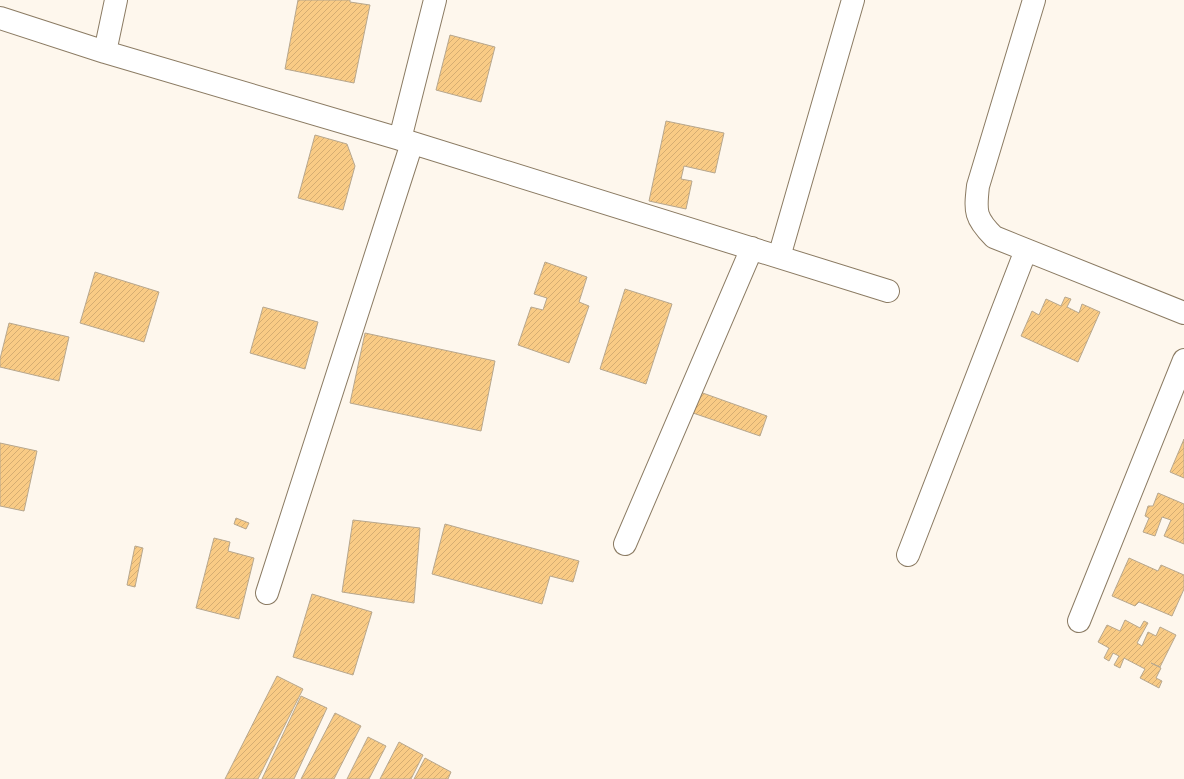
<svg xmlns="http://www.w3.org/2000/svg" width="1184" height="779" viewBox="0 0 1184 779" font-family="'Noto Serif',serif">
  <defs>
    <pattern id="building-hatch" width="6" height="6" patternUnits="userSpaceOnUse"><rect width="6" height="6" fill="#f9cb85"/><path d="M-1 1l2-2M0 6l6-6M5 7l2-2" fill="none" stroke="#d5ad72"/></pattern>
  </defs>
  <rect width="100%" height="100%" fill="#fef7ed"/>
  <path fill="url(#building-hatch)" stroke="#b7a78e" d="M298 0H350V2L370 5 354 83 285 69Z
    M450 35 495 47 481 102 436 90Z
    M666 121 724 133 715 173 684 166 681 179 692 181 686 209 649 201Z
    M315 135 347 144 355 166 343 210 298 198Z
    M545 262 587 277 579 302 589 306 569 363 518 345 531 307 543 310 547 298 534 294Z
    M95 272 159 292 144 342 80 323Z
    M625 289 672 304 646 384 600 369Z
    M1065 297 1071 299 1067 307 1079 313 1082 304 1100 312 1078 362 1021 336 1032 311 1039 315 1046 299 1061 306Z
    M263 307 318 322 305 369 250 353Z
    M9 323 69 337 59 381 0 367V359Z
    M365 333 495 361 481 431 350 403Z
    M700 392 767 416 760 436 693 413Z
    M1184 439V478L1170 472Z
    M0 443 37 451 24 511 0 506Z
    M1158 493 1184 504V544L1164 536 1171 520 1162 517 1155 536 1143 532 1149 518 1145 516 1148 506H1153Z
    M236 518 249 523 246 529 234 524Z
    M353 520 420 528 414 603 342 592Z
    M445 524 579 561 573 582 550 576 542 604 432 574Z
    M214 538 230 542 228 551 254 558 239 619 196 608Z
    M135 546 143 548 135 587 127 585Z
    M1129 558 1158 571 1161 565 1184 575V589L1172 616 1139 602 1135 606 1112 596Z
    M312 594 372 612 353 675 293 657Z
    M1125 620 1140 628 1144 621 1148 623 1137 643 1142 646 1148 632 1156 636 1160 627 1176 635 1160 667 1151 663 1161 668 1156 678 1162 681 1159 688 1140 678 1145 669 1124 658 1120 668 1114 665 1119 656 1113 653 1109 661 1104 658 1109 648 1098 642 1107 625 1120 631Z
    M277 676 303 689 258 779H225Z
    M301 696 327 708 294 779H262Z
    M335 713 361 726 334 779H301Z
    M368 737 386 746 369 779H347Z
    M399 742 423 755 411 779H380Z
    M425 758 451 772 448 779H414Z"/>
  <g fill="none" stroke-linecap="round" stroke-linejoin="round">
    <defs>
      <path id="minor" d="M1034 0 978 186C975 212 975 218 994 237L1184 313
        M0 18 105 52 400 139 888 291
        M105 52 116 0
        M400 139 435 0
        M779 257 853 0
        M625 544 752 248
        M908 555 1026 250
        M267 593 412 143
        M1079 621 1184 360"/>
    </defs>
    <use href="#minor" stroke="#8b7b63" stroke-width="24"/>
    <use href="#minor" stroke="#fff" stroke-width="22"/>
  </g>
</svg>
